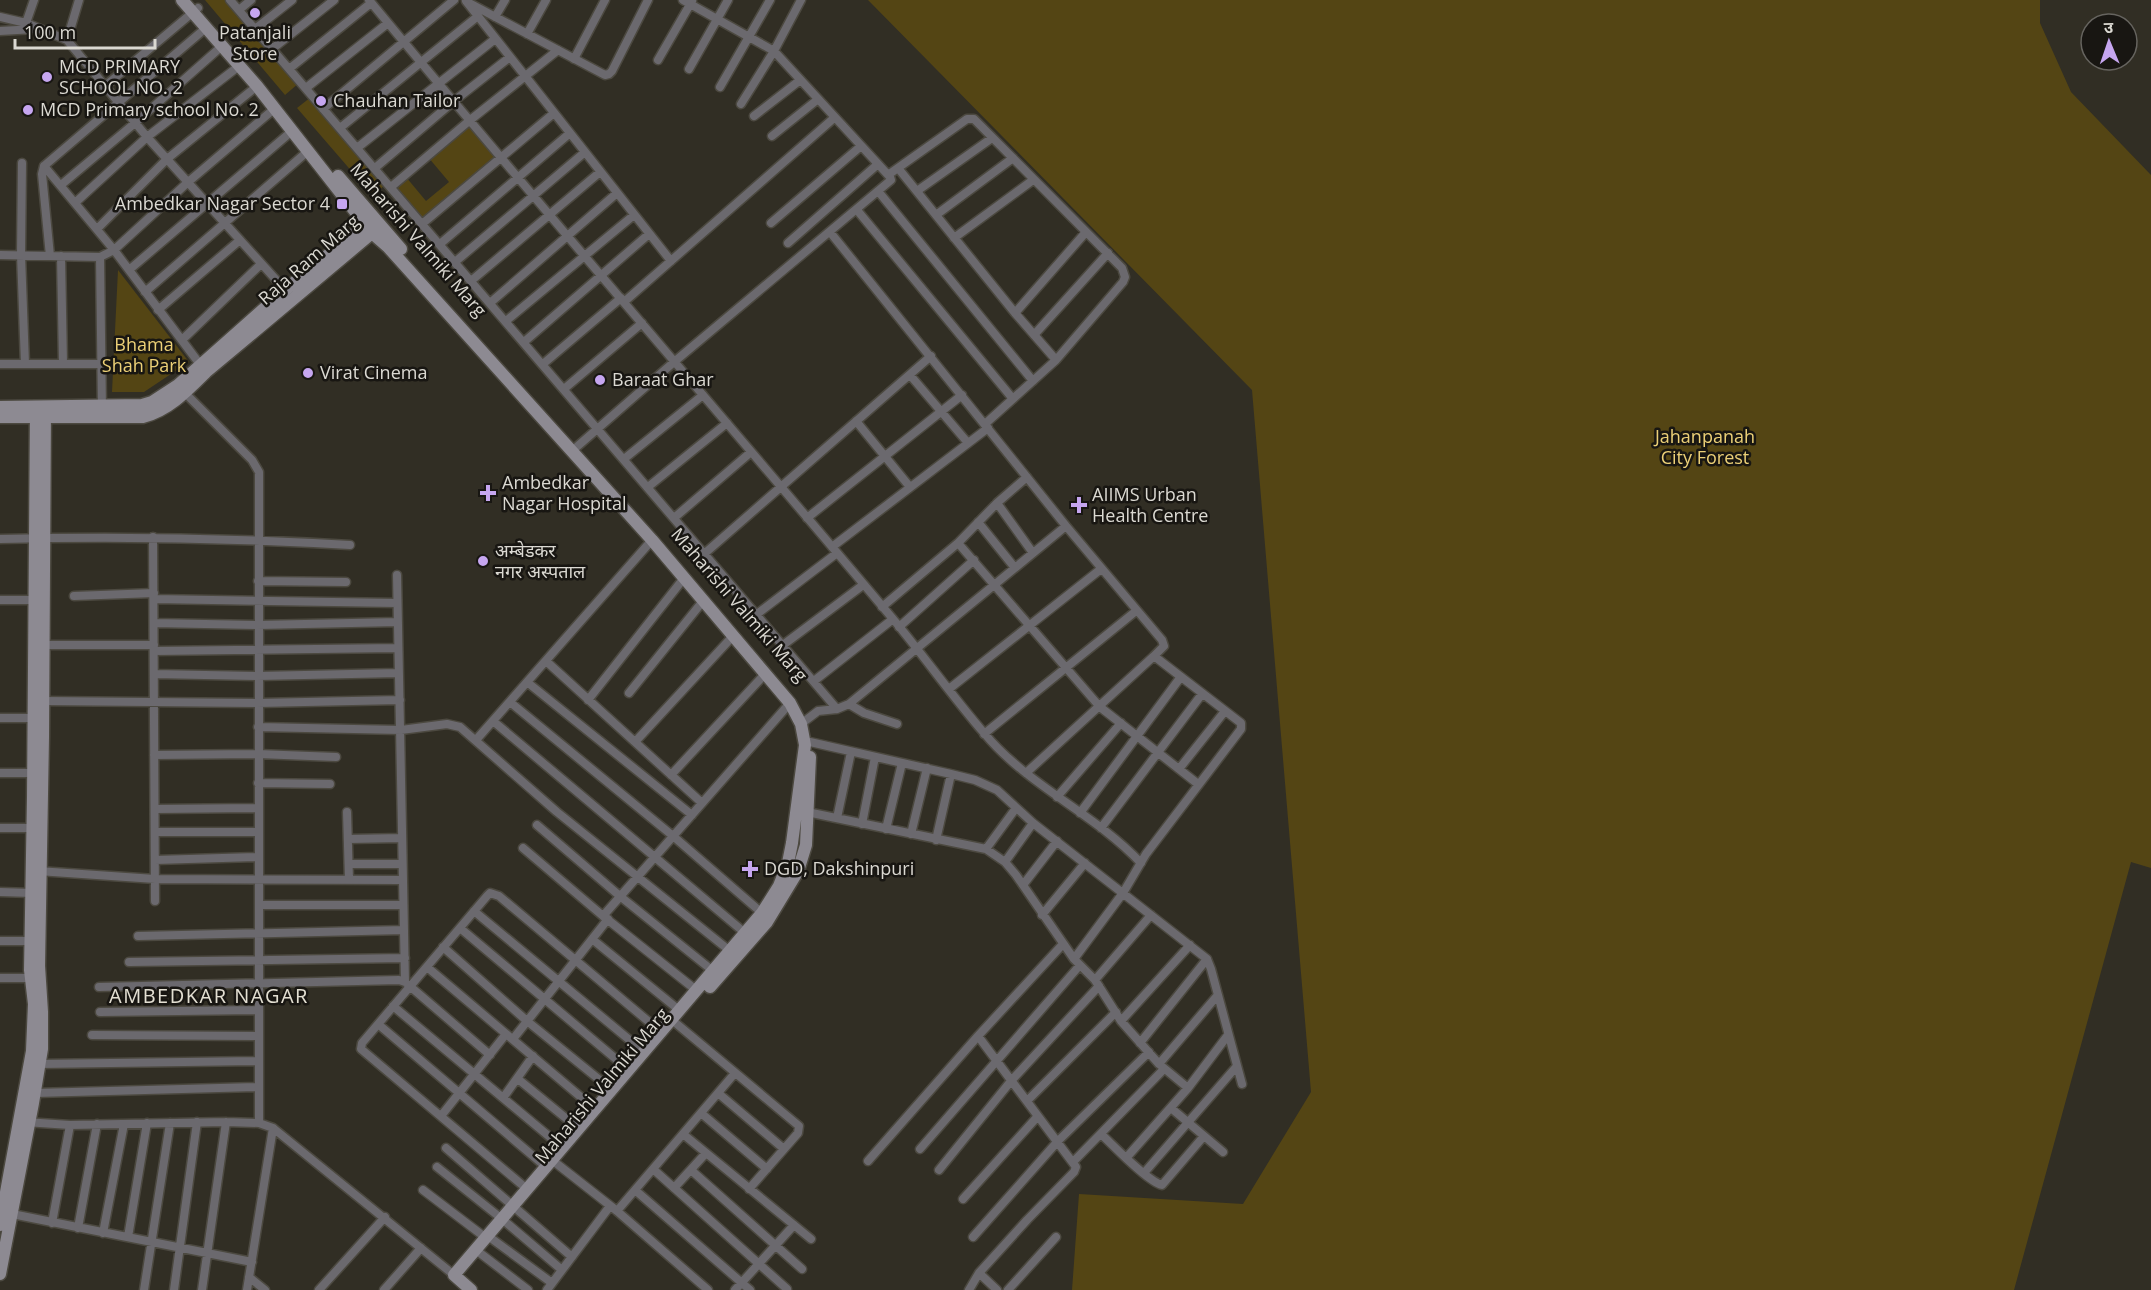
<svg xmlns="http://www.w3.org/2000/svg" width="2151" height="1290" viewBox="0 0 2151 1290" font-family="'Open Sans','Noto Sans Devanagari',sans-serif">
  <rect width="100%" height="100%" fill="#312e24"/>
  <path fill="#544514" d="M205 0H228L299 83 285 95Z
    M868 0H2040V23L2071 92 2151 175V868L2131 862 2014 1290H1072L1079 1194 1243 1204 1311 1092 1252 390Z
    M311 97 386 184 373 196 297 108Z
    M468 123 499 157 423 221 394 188 406 177 426 201 449 182 428 157Z
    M118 270 189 362 144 392H112Z"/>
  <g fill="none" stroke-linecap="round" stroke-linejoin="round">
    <defs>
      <path id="street" d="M230 0 837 709
        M369 0C541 208 719 412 893 619 924 656 952 696 984 733 1028 786 1094 813 1141 863
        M466 1 671 261
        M469 3 605 75 609 74 612 71 648 0
        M239 10 251 0
        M0 17 26 23 67 40 147 137 288 293
        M495 17 505 0
        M26 23 34 0
        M255 29 292 0
        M0 31 35 29
        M527 34 546 0
        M67 40 79 0
        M272 49 334 0
        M574 59 605 0
        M658 60 692 1
        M289 69 371 3
        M689 69 728 0
        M104 87 198 8
        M720 87 770 0
        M306 88 388 23
        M741 104 774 51 801 0
        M323 109 454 0
        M754 116 799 81
        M340 128 478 16
        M772 136 817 100
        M357 148 495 39
        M22 163 21 255 25 364
        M44 166 42 174 50 256
        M375 168 454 101 510 57
        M898 168 1015 313 1056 360 985 424
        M888 175 967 119H974L1122 268 1125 277 1123 282 1056 360
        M61 185 135 123 222 46
        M391 187 469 121 558 50
        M878 191 1033 381
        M917 191 992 138
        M76 202 147 137 239 66
        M857 210 1013 399
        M936 215 1013 158
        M771 223 861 146
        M422 224 554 113
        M97 229 167 159 257 86
        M830 232 1066 526 1162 640 1164 646 1154 656 1241 723V729L1146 854 1123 893 1074 959
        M954 238 1033 180
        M788 243 878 164
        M440 244 570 133
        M0 255 100 257 114 250 187 183 274 109
        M61 256 63 364
        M100 257 102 411
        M455 262 585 152
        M129 270 292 131
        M471 281 600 172
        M145 292 308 151
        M624 302 834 118
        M490 303 617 193
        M158 310 240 240
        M1015 313 1086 232
        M506 321 634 215
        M1034 335 1108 253
        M182 340 261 264
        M524 342 649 234
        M0 364H103
        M543 364 621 298
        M202 367 114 250 44 166 207 27
        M910 375 968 443
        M564 389 642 323
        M182 390 252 460 259 472V1123
        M856 421 910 487
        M572 451 674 362 891 180 890 177 774 51 683 0
        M624 459 703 395
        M648 487 727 423
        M997 503 1033 553
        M674 518 751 452
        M807 518 962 395
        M978 522 1015 568
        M153 537 155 901
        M0 539C117 536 233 538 350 545
        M958 543 1100 707 1198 784
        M832 547 988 428
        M704 554 931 356
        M397 575 405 982
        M258 581 346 582
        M74 596 154 593
        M154 599 397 603
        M0 600H39
        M882 607 958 543 997 503 1027 477
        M757 614 837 553
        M154 623 258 625 398 622
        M899 627 974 560
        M43 645H154
        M783 645 863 585
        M154 651 398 648
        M546 661 702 803
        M154 674 258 676 398 673
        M814 681 893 619
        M527 682 692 815
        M949 689 1101 569
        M629 693 703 601
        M588 700 684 578
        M43 701 258 703 400 700
        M510 702 673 836 762 913
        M849 704 864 713 897 724
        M0 718H33
        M493 721 745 933
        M801 724 818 711 837 709 849 704 1066 526
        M258 727 401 730 447 724 460 727 557 812 730 951
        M984 734 1136 611
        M476 740 652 540
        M635 742 733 636
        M810 742 951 774 975 780 997 790 1033 823 1207 959 1211 969 1242 1084
        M154 755 258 754 336 757
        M1179 769 1225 711
        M0 773H39
        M1026 773 1154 656
        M671 775 765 674
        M258 783 330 784
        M1057 797 1121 723
        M155 809 258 808
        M347 812 349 880
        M807 812 986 849 1005 862 1016 875 1074 959 1095 980 1121 1021 1159 1064 1188 1088
        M1080 813 1180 678
        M837 818 851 752
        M862 824 875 757
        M537 825 621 897 713 971
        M0 828H33
        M1101 828 1202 694
        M886 829 902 763
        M155 832H259
        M911 834 927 768
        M348 839 402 838
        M936 840 951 774
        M523 848 603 916 790 703
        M986 849 1016 808
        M155 860 259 857
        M1005 862 1033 823
        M349 864H402
        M38 871 155 879 403 880
        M1023 885 1057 841
        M0 892 32 893
        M259 905H403
        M474 911 644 1052
        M1042 915 1085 863
        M603 916 696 990
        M460 928 629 1070
        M138 936 404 930
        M592 939 679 1010
        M0 941H36
        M443 947 527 1021 612 1090
        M129 962 405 958
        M427 967 595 1109
        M0 978H31
        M1095 980 1151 915
        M99 987 399 980 405 982 490 1055
        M393 1006 563 1148
        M100 1012 259 1010
        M672 1020 799 1126 798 1133 749 1189
        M1121 1021 1190 945
        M378 1024 546 1167
        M92 1035 259 1036
        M978 1036 1076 1167 1074 1172 1027 1220 979 1273 997 1290
        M513 1039 608 919
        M1140 1043 1207 959
        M39 1064 259 1061
        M1159 1064 1217 996
        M518 1079 579 1129
        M35 1093 259 1087
        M718 1093 784 1149
        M503 1098 533 1056
        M1027 1101 1116 1012
        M1171 1108 1223 1152
        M701 1113 767 1169
        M441 1116 506 1034
        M25 1122 70 1125 226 1122 259 1123 273 1128 454 1275
        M683 1134 811 1239
        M1101 1134C1114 1146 1147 1181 1162 1185L1204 1136
        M446 1148 572 1257
        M920 1149 1080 965
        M1127 1157 1188 1088 1228 1035
        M552 1160 617 1211 708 1290
        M868 1161 978 1036 1063 944
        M1073 1162 1164 1069
        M437 1167 502 1219 562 1270
        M653 1169 787 1289
        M691 1170 802 1269
        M939 1170 1011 1081 1099 986
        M1144 1173 1237 1066
        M674 1188 706 1153
        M527 1189 361 1049 362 1043 487 896 490 893 499 896 661 1032
        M423 1190 486 1238
        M635 1190 750 1290
        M963 1199 1038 1116
        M617 1211 735 1073
        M12 1214 252 1262
        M52 1223 70 1125
        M78 1228 97 1124
        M103 1233 124 1124
        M488 1236 552 1283
        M128 1237 147 1123
        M973 1237 1058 1141 1149 1052
        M476 1250 528 1290
        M249 1277 265 1290
        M144 1290 170 1123
        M174 1290 197 1122
        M202 1290 226 1122
        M247 1290 273 1128
        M319 1290 385 1217
        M384 1290 421 1248
        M547 1290 610 1206
        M735 1290 794 1225
        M969 1290 979 1273
        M1008 1290 1056 1237"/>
      <path id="secondary" d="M182 0 257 86 372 233 388 247 652 540 790 703 801 724 805 745 792 843 788 863 779 886 762 913 454 1275 471 1290
        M338 176 401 249
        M0 407 142 405 152 402 178 385 285 290 365 225 372 223
        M0 417H143C169 410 187 391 206 372L372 233 374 226
        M710 987 767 922 798 871 806 845 810 757
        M0 1225 32 1051 34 1004 30 970 33 797 36 407
        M0 1274 33 1103 42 1049V1012L39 966 43 737 45 407"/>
    </defs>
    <use href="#street" stroke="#4c4940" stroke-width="11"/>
    <use href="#secondary" stroke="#4c4940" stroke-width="15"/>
    <use href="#street" stroke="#6b696e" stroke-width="8"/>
    <use href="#secondary" stroke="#8d8a92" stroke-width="12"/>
  </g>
  <g fill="#c6a6f0" stroke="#181612" stroke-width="2">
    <circle cx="255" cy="13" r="6"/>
    <circle cx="47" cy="77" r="6"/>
    <circle cx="321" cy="101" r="6"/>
    <circle cx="28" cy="110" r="6"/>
    <rect x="336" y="198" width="12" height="12" rx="3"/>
    <circle cx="308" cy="373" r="6"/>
    <circle cx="600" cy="380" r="6"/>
    <path d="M485 484h6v6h6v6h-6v6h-6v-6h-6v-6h6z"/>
    <path d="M1076 496h6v6h6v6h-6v6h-6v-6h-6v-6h6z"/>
    <circle cx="483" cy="561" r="6"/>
    <path d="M747 860h6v6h6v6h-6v6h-6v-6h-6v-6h6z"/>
  </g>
  <g text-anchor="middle" stroke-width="5" stroke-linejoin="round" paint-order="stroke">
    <g font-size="18" fill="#dbd9d2" stroke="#181612" text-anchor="start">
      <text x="255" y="39" text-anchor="middle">Patanjali<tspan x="255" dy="21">Store</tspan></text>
      <text x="59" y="73">MCD PRIMARY<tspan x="59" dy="21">SCHOOL NO. 2</tspan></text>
      <text x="333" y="107">Chauhan Tailor</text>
      <text x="40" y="116">MCD Primary school No. 2</text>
      <text x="330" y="210" text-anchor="end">Ambedkar Nagar Sector 4</text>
      <text x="320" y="379">Virat Cinema</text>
      <text x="612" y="386">Baraat Ghar</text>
      <text x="502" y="489">Ambedkar<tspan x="502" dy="21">Nagar Hospital</tspan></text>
      <text x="1092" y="501">AIIMS Urban<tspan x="1092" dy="21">Health Centre</tspan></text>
      <text x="495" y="557">अम्बेडकर<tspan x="495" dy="21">नगर अस्पताल</tspan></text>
      <text x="764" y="875">DGD, Dakshinpuri</text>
    </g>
    <g font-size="18" fill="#dbd9d2" stroke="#181612">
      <text transform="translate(418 240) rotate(49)" y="6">Maharishi Valmiki Marg</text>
      <text transform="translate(309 260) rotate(-41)" y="6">Raja Ram Marg</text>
      <text transform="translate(739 605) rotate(49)" y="6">Maharishi Valmiki Marg</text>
      <text transform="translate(602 1086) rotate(-50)" y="6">Maharishi Valmiki Marg</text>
    </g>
    <g font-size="18" fill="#ecd077" stroke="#181612">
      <text x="144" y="351">Bhama<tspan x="144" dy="21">Shah Park</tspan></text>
      <text x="1705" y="443">Jahanpanah<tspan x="1705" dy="21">City Forest</tspan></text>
    </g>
    <g font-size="20" letter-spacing="1.5" fill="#e3dfd2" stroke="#181612">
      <text x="209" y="1003">AMBEDKAR NAGAR</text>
    </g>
  </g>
  <g transform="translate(2109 42) rotate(358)"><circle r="28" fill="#181612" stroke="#66645f" stroke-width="1.5"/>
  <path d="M0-4.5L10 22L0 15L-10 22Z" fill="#c6a6f0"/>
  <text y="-9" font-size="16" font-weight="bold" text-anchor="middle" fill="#dbd9d2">उ</text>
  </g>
  <path d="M15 39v9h140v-9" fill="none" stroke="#dbd9d2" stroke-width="3"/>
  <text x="24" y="39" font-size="18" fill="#dbd9d2" stroke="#181612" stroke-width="4.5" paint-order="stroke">100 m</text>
</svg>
